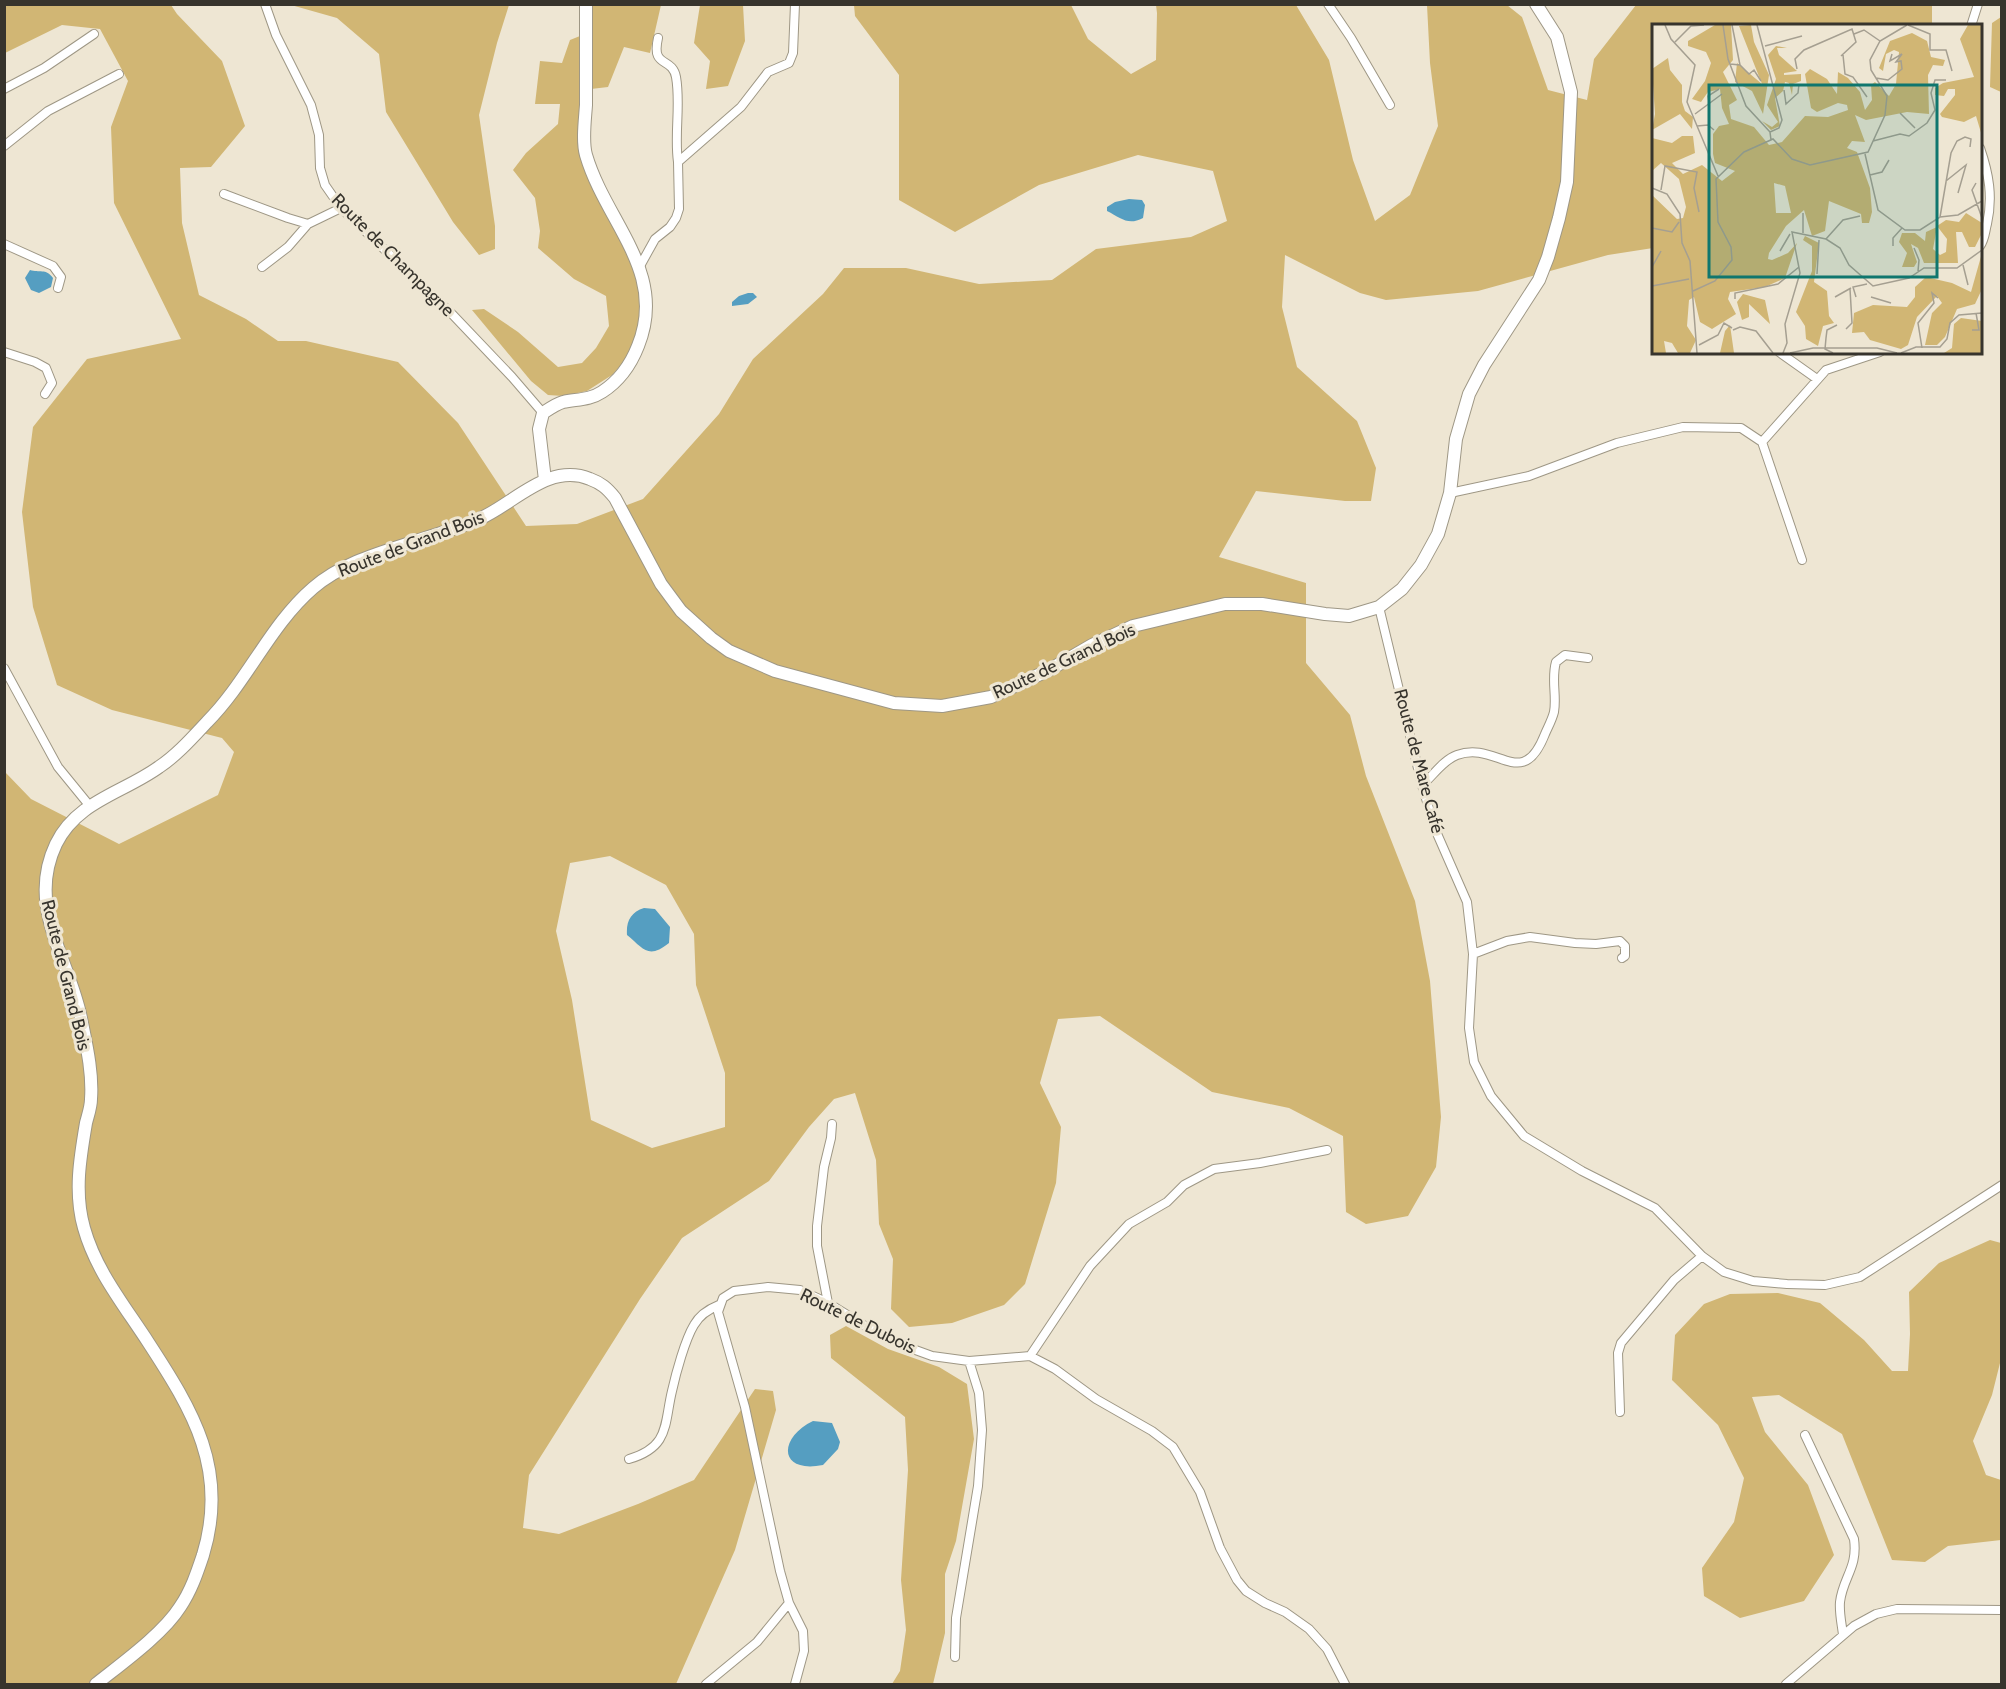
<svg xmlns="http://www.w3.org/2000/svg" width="2006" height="1689" viewBox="0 0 2006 1689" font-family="Cabin,sans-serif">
  <rect width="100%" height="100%" fill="#eee6d3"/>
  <path fill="#d1b674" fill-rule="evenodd" d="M1932 4V26H1654L1653 248 1608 255 1478 291 1386 300 1360 293 1285 255 1282 307 1297 367 1357 421 1376 468 1371 501H1345L1256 491 1219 557 1306 583V663L1350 715 1366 776 1415 901 1430 981 1441 1117 1436 1167 1408 1216 1366 1224 1346 1212 1343 1136 1289 1108 1212 1092 1100 1016 1058 1019 1040 1083 1061 1127 1056 1183 1025 1284 1004 1305 952 1323 909 1327 891 1309 893 1259 879 1224 876 1160 855 1093 834 1099 809 1127 769 1181 682 1238 640 1299 529 1475 523 1528 559 1534 638 1504 694 1480 755 1389 773 1391 776 1410 735 1550 676 1684H5V772L31 799 119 844 218 795 234 752 222 738 112 710 57 685 33 607 22 512 33 427 87 359 181 339 114 203 111 127 128 81 100 29 62 25 5 53V5H171L177 14 222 61 245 126 211 167 180 168 182 223 199 295 246 319 278 341H306L398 362 458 423 526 526 577 524 643 499 719 414 753 359 823 294 844 268H906L979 284 1052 280 1096 249 1191 237 1227 221 1213 171 1138 155 1039 185 955 232 899 200V75L855 16 854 5H1071L1088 39 1131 74 1156 60 1157 13 1156 5H1296L1329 60 1353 160 1375 221 1410 195 1438 126 1430 63 1427 5H1507L1522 17 1548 90 1587 100 1594 59 1636 5ZM610 856 666 885 694 934 696 985 725 1073V1127L652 1148 591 1120 572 1000 556 931 570 863Z
    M291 5H509L497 43 479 115 495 226V249L479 255 453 222 386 112 379 54 337 18Z
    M591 5H661L650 53 624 47 608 87 591 89 581 153 636 266 643 300 641 322 629 356 612 375 587 391 563 396 548 395 531 381 472 310 484 309 518 332 558 367 582 363 596 348 609 326 606 296 574 279 538 248 540 231 535 198 513 170 526 153 558 124 560 104H535L540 61 562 63 570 40 590 32Z
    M700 5H743L745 41 728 86 706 89 710 61 694 43Z
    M2001 17V92L1990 87 1992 23Z
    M1990 1240 2001 1243V1359L1992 1395 1973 1441 1986 1475 2001 1480V1540L1948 1546 1925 1562 1892 1560 1842 1434 1779 1395 1752 1397 1765 1432 1808 1485 1834 1555 1804 1601 1740 1618 1704 1596 1702 1568 1734 1522 1744 1478 1718 1425 1672 1380 1675 1335 1704 1304 1730 1294 1778 1293 1820 1303 1864 1340 1892 1371H1908L1910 1334 1909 1292 1939 1263Z
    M846 1326 888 1349 939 1367 967 1384 974 1439 956 1541 945 1574V1633L933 1684H892L900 1671 906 1630 901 1580 908 1470 905 1417 831 1358 830 1335Z"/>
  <path fill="#559ec1" d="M1129 199 1142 200 1145 205 1143 218C1128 226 1121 218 1107 211V207L1115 202Z
    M30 270C39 273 46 268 53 278L51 287 39 293 31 290 25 278Z
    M748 293H753L757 297 748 304 732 306V302L739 296Z
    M644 908 655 909 670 927 669 943C648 960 643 948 627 935 626 921 631 912 644 908Z
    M813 1421 832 1423 840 1442 838 1449 823 1465C777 1474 779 1437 813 1421Z"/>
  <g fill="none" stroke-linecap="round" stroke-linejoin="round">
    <defs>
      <path id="street" d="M265 4 276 35 311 105 319 135 320 168 325 185 341 208 452 314 512 377 543 413
        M1328 4 1351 38 1390 105
        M1971 26 1978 4
        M658 38C651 69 672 56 676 77 681 105 674 134 678 162L741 107 768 72 789 63 793 53 795 4
        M4 89 44 68 94 34
        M4 146 48 111 119 74
        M1980 148C1989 174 1993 197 1987 224 1985 231 1985 239 1980 246
        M224 194 288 218 308 224 341 208
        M4 244 53 266 61 277 58 288
        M640 266 655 239 670 227 676 218 679 209 678 162
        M262 267 288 247 308 224
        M4 352 35 362 46 368 52 383 45 394
        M1779 352 1817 379
        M1762 442 1802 560
        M1450 493 1529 476 1617 443 1683 427 1741 428 1762 442 1826 370 1880 352
        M1379 607 1422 785 1435 829 1467 902 1473 954 1469 1028 1474 1062 1491 1096 1524 1136 1582 1171 1655 1208 1702 1256 1724 1272 1753 1281 1787 1284 1825 1285 1860 1277 2002 1185
        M4 668 58 767 89 805
        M1422 785C1433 776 1443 760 1457 755 1497 740 1522 793 1545 734 1548 727 1552 720 1554 712 1557 696 1551 679 1556 662L1565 655 1588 658
        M1473 954 1507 941 1530 937 1575 943 1596 944 1620 941 1625 946V956L1622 958
        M828 1303 817 1246V1226L824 1167 831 1138 832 1124
        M1030 1356 1090 1266 1129 1224 1167 1202 1184 1185 1214 1169 1260 1163 1327 1150
        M1620 1412 1618 1353 1621 1343 1674 1280 1702 1256
        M1805 1435 1854 1539C1858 1568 1843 1577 1840 1602 1839 1613 1842 1625 1843 1635
        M629 1459C670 1447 664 1424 672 1391 676 1373 685 1340 694 1325 699 1316 709 1309 719 1305
        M955 1657 956 1618 978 1486 982 1430 979 1393 969 1361
        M706 1684 757 1642 789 1603
        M795 1684 804 1651 803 1631 789 1603 780 1571 745 1407 718 1312 723 1298 734 1291 768 1287 800 1290 828 1303 865 1326 910 1348 932 1356 969 1361 1030 1356 1055 1369 1096 1399 1152 1431 1173 1447 1200 1492 1220 1548 1237 1580 1246 1591 1265 1603 1285 1612 1309 1629 1327 1649 1345 1684
        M1786 1684 1854 1626 1876 1614 1897 1609 2002 1610"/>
      <path id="secondary" d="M545 480 539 429 543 413C549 409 556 404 563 402 577 399 590 400 602 392 619 381 631 364 638 346 668 272 606 223 586 155 582 141 585 120 586 105 586 71 586 38 586 4
        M96 1684C121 1664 163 1634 180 1607 191 1591 197 1573 203 1555 229 1470 193 1411 148 1342 124 1305 96 1271 84 1228 74 1193 80 1158 86 1123 88 1115 91 1107 91 1099 93 1072 86 1043 81 1018 69 958 26 907 56 844 77 801 123 793 159 767 177 755 192 738 207 722 247 682 270 625 313 588 344 561 387 551 425 538 443 532 462 527 479 519 514 504 548 462 590 479 601 483 607 488 615 498L661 584 681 611 711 638 729 651 775 671 894 703 942 706 991 697 1049 670 1092 645 1133 626 1225 604H1262L1325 614 1349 616 1379 607 1402 589 1421 565 1438 534 1450 493 1456 439 1469 394 1484 365 1539 280 1548 257 1559 218 1567 182 1571 92 1557 37 1536 4"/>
    </defs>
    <use href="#street" stroke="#9e9785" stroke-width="10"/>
    <use href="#secondary" stroke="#9e9785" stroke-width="14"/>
    <use href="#street" stroke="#fff" stroke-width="8"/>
    <use href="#secondary" stroke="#fff" stroke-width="12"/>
  </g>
  <g text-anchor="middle" stroke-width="6" stroke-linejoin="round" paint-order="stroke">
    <g font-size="18" fill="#37342d" stroke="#eee6d3">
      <text transform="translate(393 255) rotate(45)" y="6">Route de Champagne</text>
      <text transform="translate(411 544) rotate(-21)" y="6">Route de Grand Bois</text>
      <text transform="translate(1064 661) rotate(-25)" y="6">Route de Grand Bois</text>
      <text transform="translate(1419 761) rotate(75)" y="6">Route de Mare Café</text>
      <text transform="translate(66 975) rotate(76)" y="6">Route de Grand Bois</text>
      <text transform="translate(858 1321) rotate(26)" y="6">Route de Dubois</text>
    </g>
  </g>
  <g transform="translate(1652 24)">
    <rect width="330" height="330" fill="#eee6d3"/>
    <path d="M63 1H79L81 36 71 48 85 76 77 81 79 95 102 103 117 121 130 118 153 92 176 93 196 86 195 81 186 79 165 88 159 84 153 50 158 45 175 55 185 70 186 48 196 54 208 68 213 86 220 76 219 61 223 58 237 72 244 60 247 28 242 26 234 30 231 47 227 44 238 17 260 9 275 17 279 33 293 36 291 42 281 41 276 51 277 90 255 88 214 96 203 91 213 118 200 117 195 124 205 128 218 164 220 188 217 199H210L209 190 177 177 173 207 160 212 152 186 134 202 117 229 116 235 120 236 136 229 145 219 133 254 113 263 78 268 76 275 84 290 60 305 48 298 42 273 37 276 35 302 44 316 38 329H26L20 319 12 317 14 329H0V171L25 195 31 194 34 183 27 155 9 139 0 147V114L20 119 30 112H41L43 129 20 139 31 150 50 141 70 157 83 147 63 139 61 130V110L67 102 77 100 70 84 68 65 56 68 49 78 40 75 53 57 59 39 54 28 36 22V17ZM122 159 133 162 139 189H124ZM99 1 102 18 117 51 111 90 100 67 83 58 85 39 110 60 87 2ZM316 1H330V112L324 92 312 98 290 93 288 90 303 71V65H296L292 72 283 71V64L291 59 322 53 308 15ZM124 22 135 24H125L127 31 145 47 132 49V51L149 50V57L141 60 140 71 137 59 133 58 131 67 123 74 128 102 119 106 110 97 120 103 126 98 115 81 124 55 116 31ZM16 34 18 46 30 61V78L33 87 41 93 40 105 28 90 0 106 3 90 0 45ZM314 189 330 199V209L323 223H317L310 208H304L306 239H272L266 224 259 220 265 238 262 243H250L255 229 247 218 250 209H263L273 217 274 208 285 203 281 225 288 231 294 228 295 215 285 202 294 196 307 198ZM153 212 167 219 162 258 175 267 177 292 182 299 171 302 166 322 154 315 153 302 144 288 160 247V222L151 216ZM330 229V265L323 280 305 285 293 313 285 321H273L280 289 290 279 285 272 265 293 256 321 249 325 218 316 212 308 200 309 202 289 221 281 255 283 263 273V263L274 253 300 259 319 268ZM91 270 113 276 118 300 97 280V293L90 296 85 278ZM309 294 330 297V329H292L300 324 302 300ZM78 301 82 329H68L73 307Z" fill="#d1b674" fill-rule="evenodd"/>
    <path fill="none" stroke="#a59f91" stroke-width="1.5" d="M13 1 19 15 43 41 35 78 66 152M71 1 76 35 94 82 118 108M80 1 88 41M105 1 130 96 127 104 118 108 119 116M256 1 278 10V26H294L300 47M202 10 212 6 228 17M23 18 39 2 52 1M113 22 150 12M191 31 193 50 201 53 215 73M78 40 88 41 97 50 102 46 109 57M145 45 143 35 152 26 200 5 204 18 189 32M224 54 236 56 250 45 249 37 244 38 250 30 238 37 240 30M132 66 134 80 146 69 147 60M57 78 56 72 67 65M248 89 263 104M43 90 70 70M45 102 56 101 62 106M221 117 248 110 257 112 275 99 283 86 279 69 283 56H294M213 130 226 186 253 206H268L288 193 306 191 330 177M218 151 230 148 237 136M294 157 314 141 306 169M324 159 320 166 330 194M0 164 15 170 28 190 30 219 38 237 45 329M9 166 13 142 45 148 42 164 47 188M288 193 299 129 305 117 313 113 319 115 318 123M0 204 20 208 27 198M151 209V189M174 215 191 196 208 192M241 222V214L250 204M262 224 267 236 266 247M128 227 138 210M311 241 316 261M0 243 9 227M165 250 167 216M0 262 37 255M41 267 63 257 80 236 79 223 66 198 64 155 92 128 121 115 140 135 158 141 216 128 233 91 235 72 219 46 218 36 228 17 255 1M183 273 199 264M204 273 201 263 215 260M219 273 239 279M83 275V269L126 260 147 243M194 305 200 299 198 265M81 306 88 303 104 307 121 329M320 306H327L324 289M47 321 66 311 72 299 80 304M270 324 266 299 282 279 280 269 286 274M131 329 135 319 133 300 148 249 140 208 174 215 188 224 197 241 221 262 257 254 272 244H305L330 226M138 329 161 324H225L245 329M181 329 173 325 174 314 175 306 185 301M249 329 264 323H288L295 315 298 299 307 291 330 289"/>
    <path fill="#0f766e" fill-opacity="0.15" stroke="#0f766e" stroke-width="3" d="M57 61H285V253H57Z"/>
    <rect width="330" height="330" fill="none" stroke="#37342d" stroke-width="3"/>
  </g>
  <rect width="2006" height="1689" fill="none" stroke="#37342d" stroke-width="12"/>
</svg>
